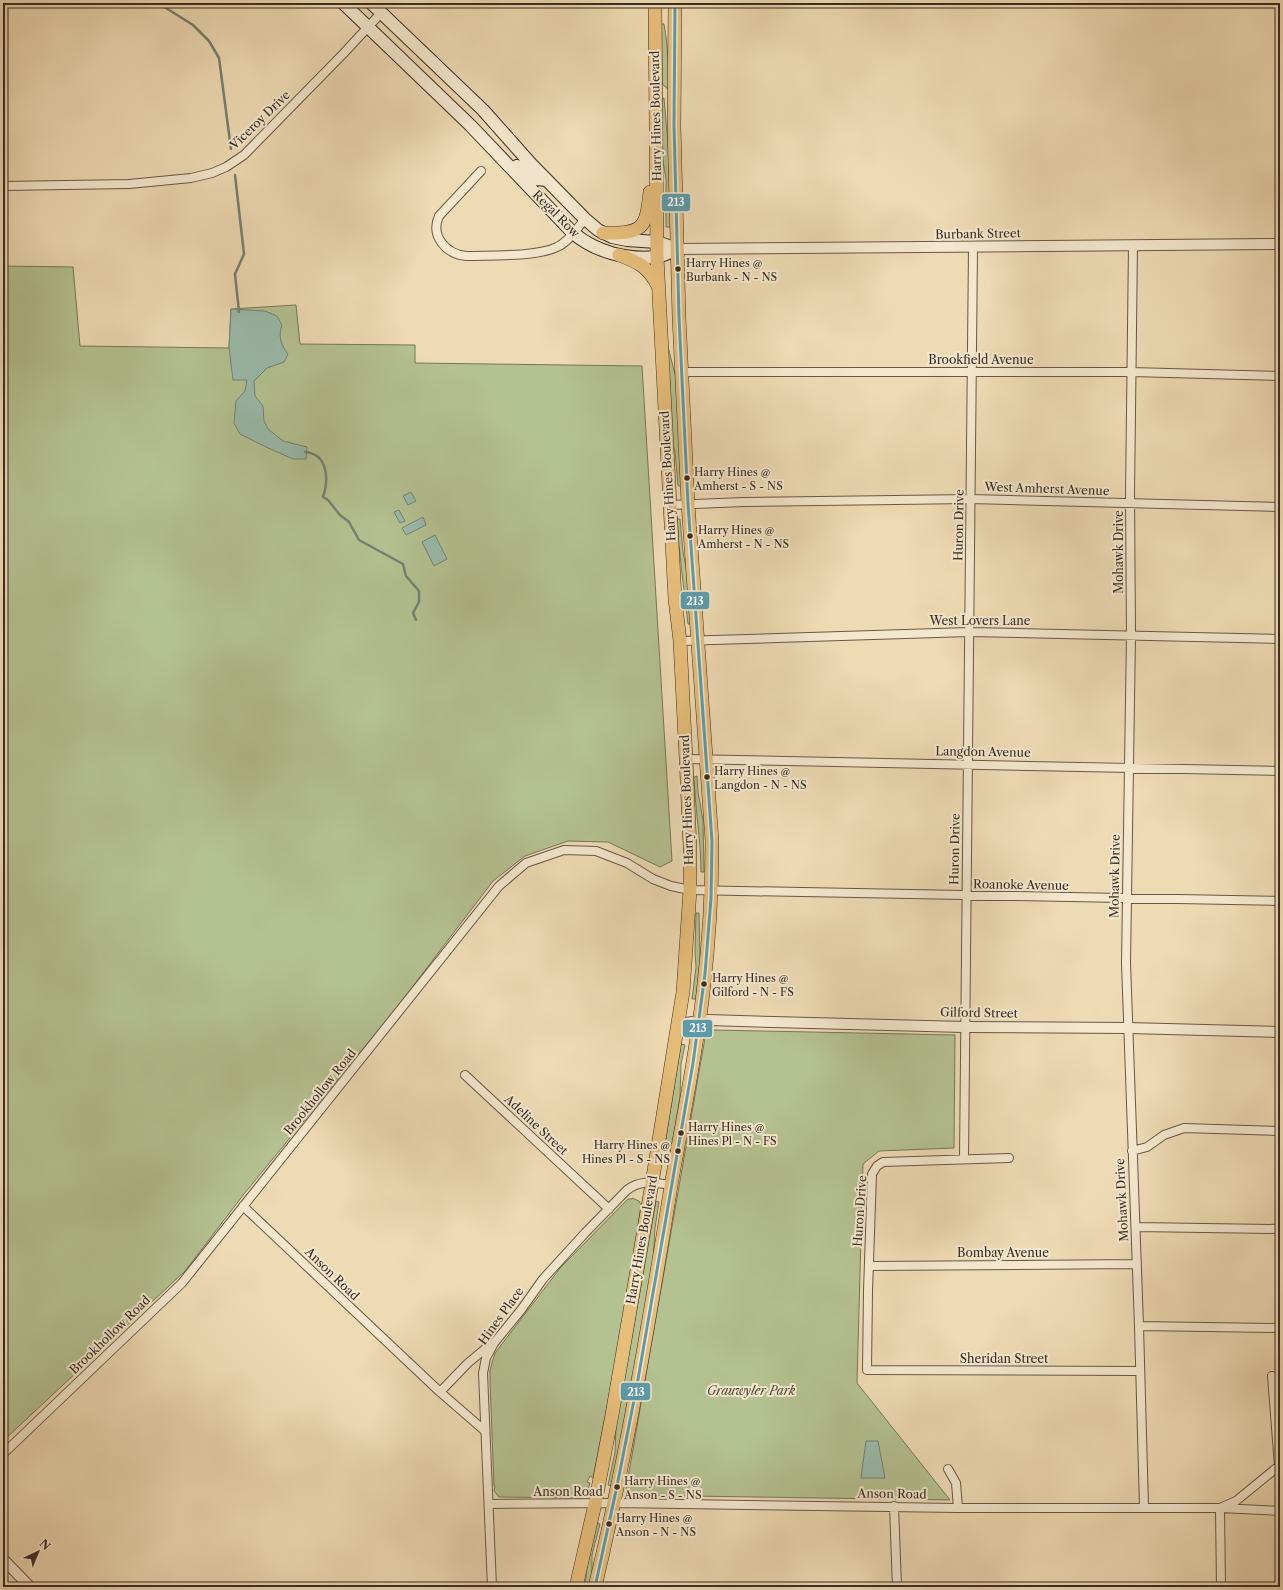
<svg xmlns="http://www.w3.org/2000/svg" width="1283" height="1590" viewBox="0 0 1283 1590" font-family="'Libre Caslon Text',serif">
  <rect width="100%" height="100%" fill="#eedab3"/>
  <filter id="stains"><feTurbulence type="fractalNoise" baseFrequency=".005" numOctaves="4"/><feColorMatrix values="0 0 0 0 .2 0 0 0 0 .09 0 0 0 0 .02 0 0 0 .5 -.17"/></filter>
  <radialGradient id="worn" r=".72"><stop offset=".6" stop-color="#630" stop-opacity="0"/><stop offset="1" stop-color="#630" stop-opacity=".3"/></radialGradient>
  <path fill="#b4c190" stroke="#77765a" d="M661 24H664C668 47 669 67 668 89L662 84Z
    M661 98H664L668 144 671 227H666V179L662 155Z
    M3 266 73 267 80 346 229 348 231 309 296 305 300 344 415 345V363L642 366 672 861 660 867 608 842 568 841 525 856 493 881 394 1011 244 1194 185 1271 3 1441Z
    M668 347 676 378 683 486H678L675 452 671 437Z
    M677 519H680L683 552 688 577 691 624H688C684 589 679 554 677 519Z
    M697 776 698 792 703 820 704 872H701C701 840 695 809 694 777Z
    M696 913H699L700 960 696 999H692L696 967 695 951Z
    M714 1030 955 1035 954 1148 879 1151 863 1164 857 1383 950 1500 625 1495 705 1038Z
    M681 1044 685 1045 681 1064 680 1097 669 1163 662 1162Z
    M632 1198 639 1201 641 1205C628 1297 611 1387 593 1478L590 1476 587 1482 590 1483C588 1489 588 1493 582 1496V1498L499 1497 494 1491 495 1486H494L490 1381V1370L495 1353 561 1267 628 1199H632Z
    M656 1201 659 1202 655 1228 653 1262 647 1303 612 1486 608 1485 615 1452 616 1426Z
    M596 1523 600 1524 592 1555V1573L589 1587H585L587 1567Z"/>
  <path fill="#99bbac" stroke="#738275" d="M231 309 265 311 277 316 282 325C278 336 281 345 288 354L284 362 267 368 254 381 255 396 263 406 264 421 268 429 283 441 307 447 306 459H293L266 447 240 434 234 423 236 401 245 391 247 380H233L229 348Z
    M411 492 416 501 408 505 403 496Z
    M399 510 405 521 400 523 394 512Z
    M423 517 426 525 406 535 402 528Z
    M435 535 447 559 434 566 422 542Z
    M866 1441H878L885 1478H861Z"/>
  <g fill="none" stroke-linecap="round" stroke-linejoin="round">
    <path stroke="#738275" stroke-width="2.5" d="M158 3 193 25 209 41 219 58 231 149
      M235 175 244 254 235 274 239 312
      M305 452C328 454 329 479 323 497L328 500 340 515 349 522 359 540 403 564 406 576 419 591V602L413 613 416 620"/>
    <defs>
      <path id="minor" d="M481 171 439 216C430 236 446 254 466 256 490 255 537 257 557 247 569 242 577 228 585 219
        M3 186 129 184 191 178 212 173 226 167 244 155 343 54 381 13
        M1133 245 1130 495 1131 635 1126 963 1139 1326 1144 1507
        M681 372H1131L1280 376
        M670 505 744 502 971 499 1280 507
        M680 641 969 632 1280 639
        M686 759 1280 771
        M465 1075 609 1209
        M1132 1151 1147 1147 1164 1135 1184 1128 1280 1131
        M1009 1158 883 1162 877 1166 872 1174 868 1291 867 1370 1140 1371
        M964 1159 973 247
        M243 1206 440 1392 485 1431
        M1136 1227 1280 1229
        M869 1266 1137 1264
        M1139 1326 1280 1328
        M1272 1376 1279 1466
        M440 1392 468 1363 491 1344
        M3 1454 182 1283 499 886 526 863 564 850 596 851 627 863 653 879 671 886 690 890 1280 901
        M948 1469 956 1483 958 1508
        M489 1504 614 1503 958 1508H1220L1236 1501 1280 1465
        M894 1506 897 1587
        M492 1587 483 1373 486 1358 494 1343 521 1310 543 1279 585 1233 627 1190C641 1179 655 1183 672 1185
        M1221 1587 1220 1508 1280 1511"/>
      <path id="tertiary" d="M677 249 1280 244
        M678 1024 708 1020 773 1022 964 1027 1128 1028 1280 1032
        M3 1559 30 1587"/>
      <path id="secondary" d="M343 3 470 125 573 233C596 252 626 260 656 257 663 256 670 252 677 249
        M371 3 483 110 531 164 585 219 598 230 612 237 627 240 657 242 677 249
        M517 166 536 179 547 180"/>
      <path id="primary" d="M603 233C642 233 646 231 650 192
        M619 255C639 262 649 268 658 286
        M576 1587 595 1504 612 1415 652 1183 683 992 690 890V847L686 759 680 641 675 599 670 505 657 257 655 3
        M595 1587C627 1453 650 1317 672 1180 683 1118 696 1055 703 993 709 943 712 891 712 841L688 504 679 317 674 125 675 3"/>
    </defs>
    <use href="#minor" stroke="#675847" stroke-width="10"/>
    <use href="#tertiary" stroke="#675847" stroke-width="12"/>
    <use href="#secondary" stroke="#3a2c23" stroke-width="14"/>
    <use href="#primary" stroke="#3a2c23" stroke-width="14"/>
    <use href="#minor" stroke="#f4e7ce" stroke-width="8"/>
    <use href="#tertiary" stroke="#f4e7ce" stroke-width="10"/>
    <use href="#secondary" stroke="#f4e7ce" stroke-width="12"/>
    <use href="#primary" stroke="#e7bd7a" stroke-width="13"/>
    <defs>
      <path id="bus-1" d="M595 1587 617 1486 637 1385 693 1063 705 974 711 898 712 841 688 504 679 317 674 125 675 3"/>
    </defs>
    <use href="#bus-1" stroke="#f4e7ce" stroke-width="6"/>
    <use href="#bus-1" stroke="#5c9cac" stroke-width="3"/>
  </g>
  <g fill="#3a2c23" stroke="#f4e7ce" stroke-width="1.5">
    <circle cx="678" cy="269" r="3.5"/>
    <circle cx="687" cy="478" r="3.5"/>
    <circle cx="690" cy="536" r="3.5"/>
    <circle cx="707" cy="777" r="3.5"/>
    <circle cx="704" cy="984" r="3.5"/>
    <circle cx="681" cy="1133" r="3.5"/>
    <circle cx="678" cy="1151" r="3.5"/>
    <circle cx="617" cy="1487" r="3.5"/>
    <circle cx="609" cy="1524" r="3.5"/>
  </g>
  <g text-anchor="middle" stroke-width="4" stroke-linejoin="round" paint-order="stroke">
    <g font-size="11" fill="#3a2c23" stroke="#f4e7ce" text-anchor="start">
      <text x="686" y="267">Harry Hines @<tspan x="686" dy="14">Burbank - N - NS</tspan></text>
      <text x="694" y="476">Harry Hines @<tspan x="694" dy="14">Amherst - S - NS</tspan></text>
      <text x="698" y="534">Harry Hines @<tspan x="698" dy="14">Amherst - N - NS</tspan></text>
      <text x="714" y="775">Harry Hines @<tspan x="714" dy="14">Langdon - N - NS</tspan></text>
      <text x="712" y="982">Harry Hines @<tspan x="712" dy="14">Gilford - N - FS</tspan></text>
      <text x="688" y="1131">Harry Hines @<tspan x="688" dy="14">Hines Pl - N - FS</tspan></text>
      <text x="670" y="1149" text-anchor="end">Harry Hines @<tspan x="670" dy="14">Hines Pl - S - NS</tspan></text>
      <text x="624" y="1485">Harry Hines @<tspan x="624" dy="14">Anson - S - NS</tspan></text>
      <text x="616" y="1522">Harry Hines @<tspan x="616" dy="14">Anson - N - NS</tspan></text>
    </g>
    <g font-size="12" fill="#3a2c23" stroke="#f4e7ce">
      <text transform="translate(656 116) rotate(-91)" y="4">Harry Hines Boulevard</text>
      <text transform="translate(260 120) rotate(-44)" y="4">Viceroy Drive</text>
      <text transform="translate(556 214) rotate(45)" y="4">Regal Row</text>
      <text transform="translate(978 234) rotate(-1)" y="4">Burbank Street</text>
      <text x="981" y="364">Brookfield Avenue</text>
      <text transform="translate(668 476) rotate(-93)" y="4">Harry Hines Boulevard</text>
      <text transform="translate(1047 489) rotate(2)" y="4">West Amherst Avenue</text>
      <text transform="translate(959 525) rotate(-89)" y="4">Huron Drive</text>
      <text transform="translate(1119 552) rotate(-90)" y="4">Mohawk Drive</text>
      <text x="980" y="625">West Lovers Lane</text>
      <text transform="translate(983 752) rotate(1)" y="4">Langdon Avenue</text>
      <text transform="translate(687 800) rotate(-92)" y="4">Harry Hines Boulevard</text>
      <text transform="translate(955 849) rotate(-89)" y="4">Huron Drive</text>
      <text transform="translate(1115 876) rotate(-89)" y="4">Mohawk Drive</text>
      <text transform="translate(1021 885) rotate(1)" y="4">Roanoke Avenue</text>
      <text transform="translate(979 1013) rotate(1)" y="4">Gilford Street</text>
      <text transform="translate(320 1092) rotate(-51)" y="4">Brookhollow Road</text>
      <text transform="translate(536 1125) rotate(43)" y="4">Adeline Street</text>
      <text transform="translate(1122 1200) rotate(-93)" y="4">Mohawk Drive</text>
      <text transform="translate(860 1211) rotate(-86)" y="4">Huron Drive</text>
      <text transform="translate(642 1240) rotate(-80)" y="4">Harry Hines Boulevard</text>
      <text x="1003" y="1257">Bombay Avenue</text>
      <text transform="translate(332 1274) rotate(44)" y="4">Anson Road</text>
      <text transform="translate(501 1316) rotate(-54)" y="4">Hines Place</text>
      <text transform="translate(110 1335) rotate(-44)" y="4">Brookhollow Road</text>
      <text x="1004" y="1363">Sheridan Street</text>
      <text x="568" y="1496">Anson Road</text>
      <text transform="translate(892 1494) rotate(1)" y="4">Anson Road</text>
    </g>
    <g font-size="12" font-style="italic" fill="#524a39" stroke="#f4e7ce">
      <text x="751" y="1395">Grauwyler Park</text>
    </g>
  </g>
  <g stroke="#f4e7ce" stroke-width="1.5">
    <rect x="661" y="193" width="30" height="19" rx="4" fill="#5c9cac"/>
    <rect x="680" y="591" width="30" height="19" rx="4" fill="#5c9cac"/>
    <rect x="682" y="1019" width="31" height="19" rx="4" fill="#5c9cac"/>
    <rect x="620" y="1382" width="31" height="19" rx="4" fill="#5c9cac"/>
  </g>
  <g font-size="11" text-anchor="middle" font-weight="bold" fill="#fff">
    <text x="676" y="206">213</text>
    <text x="695" y="605">213</text>
    <text x="698" y="1032">213</text>
    <text x="636" y="1396">213</text>
  </g>
  <rect width="1283" height="1590" fill="none" stroke="#eedab3" stroke-width="16"/>
  <rect x="4" y="4" width="1275" height="1582" fill="none" stroke="#3a2c23" stroke-width="2"/>
  <rect x="8" y="8" width="1267" height="1574" fill="none" stroke="#3a2c23"/>
  <g transform="translate(38 1552) rotate(44)" stroke="#f4e7ce" stroke-width="3" paint-order="stroke">
  <path d="M0-3L7 15L0 10L-7 15Z" fill="#3a2c23"/>
  <text y="-6" font-size="11" font-weight="bold" text-anchor="middle" fill="#3a2c23">N</text>
  </g>
  <rect width="100%" height="100%" filter="url(#stains)"/>
  <rect width="100%" height="100%" fill="url(#worn)"/>
</svg>
